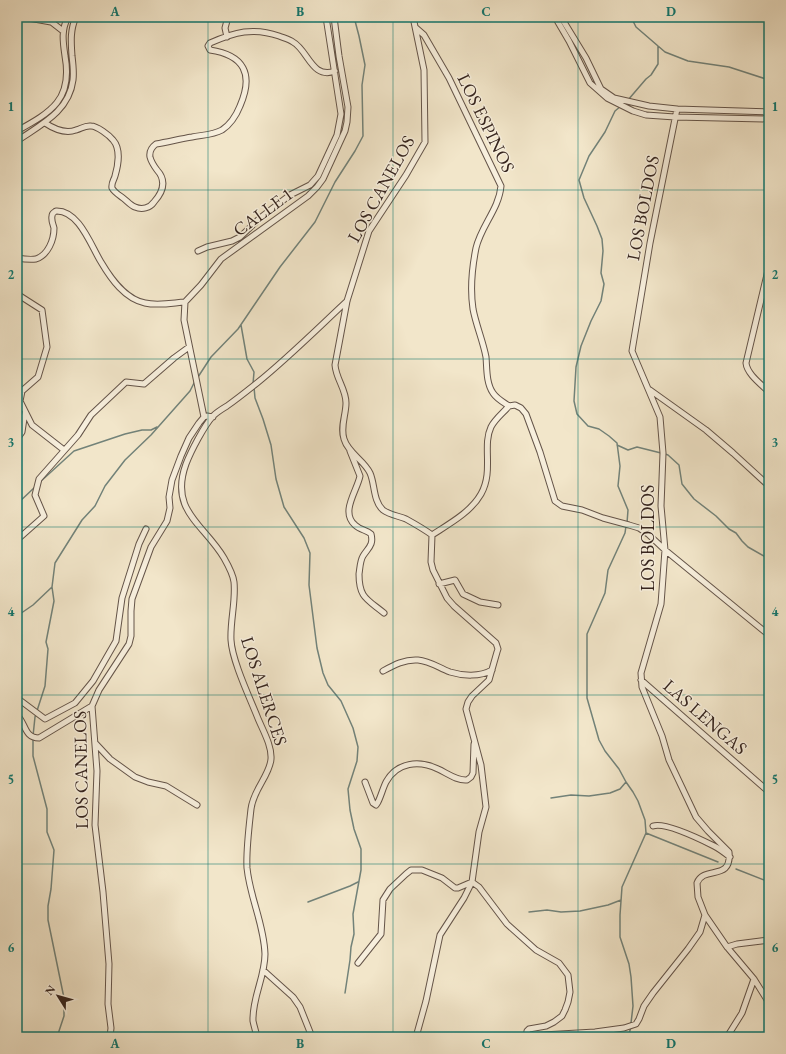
<svg xmlns="http://www.w3.org/2000/svg" width="786" height="1054" viewBox="0 0 786 1054" font-family="'EB Garamond',serif">
  <rect width="100%" height="100%" fill="#f2e6ca"/>
  <filter id="stains"><feTurbulence type="fractalNoise" baseFrequency=".005" numOctaves="4"/><feColorMatrix values="0 0 0 0 .2 0 0 0 0 .09 0 0 0 0 .02 0 0 0 .5 -.17"/></filter>
  <radialGradient id="worn" r=".72"><stop offset=".6" stop-color="#630" stop-opacity="0"/><stop offset="1" stop-color="#630" stop-opacity=".3"/></radialGradient>
  <g fill="none" stroke-linecap="round" stroke-linejoin="round">
    <path stroke="#728279" stroke-width="1.5" d="M631 17 636 27 665 52 688 61 729 67 769 80
      M628 100 646 79 651 75 658 64V46
      M621 106 615 111 605 132 589 156 579 180 584 198 597 226 602 239 603 251 601 273 604 284 601 301 591 321 581 346 576 367 574 401 577 414 588 426 599 429 609 436 617 443 620 466 618 486 628 510 627 523
      M241 325 247 359 254 372 253 384
      M198 377 211 357 238 329 280 267 315 222 335 182 355 151 363 136 362 85 365 65 359 36 354 17
      M254 387 255 398 263 419 271 445 276 479 284 507 304 538 310 553 309 585 317 648 323 673 328 685 341 701 353 728 358 747 357 761 348 789 350 810 354 829 361 849V870L353 914 354 934 351 947 350 960 345 993
      M617 445 628 450 637 447 661 453
      M665 454 668 455 679 465 682 484 694 499 716 516 729 529 736 533 742 541 748 547 769 559
      M40 482 74 451 125 434 142 430H151L157 427
      M17 504 35 487
      M626 526 625 533 608 570 605 593 587 634V698L599 740 605 751 619 769 626 782 633 792 638 801 645 820 646 833 622 887 620 915V937L629 964 631 977 633 1006 631 1023
      M17 616 33 605 52 587
      M33 736 35 717 45 686 48 649 46 642 54 601 52 587 55 563 82 520 95 506 105 486 125 460 151 435 190 391 195 381
      M33 739V756L47 809V832L54 850 51 889 48 906V920L64 998V1016L57 1037
      M551 798 571 795 589 796 610 793 620 789 626 782
      M646 833 718 862
      M736 869 769 882
      M308 902 350 886 358 882
      M529 912 547 910 561 912 580 911 608 905 621 900
      M628 1037 631 1027"/>
    <defs>
      <path id="minor" d="M23 17 51 22
        M45 17 63 31
        M413 17 424 70 425 142 406 175 369 231 347 301 335 365C336 379 346 389 346 403 346 415 340 427 344 439 348 453 364 460 370 473 375 484 373 501 383 510 390 515 399 516 406 519 415 524 424 529 432 535
        M555 17 569 41 590 83 607 98 633 111 646 115 675 117 769 119
        M561 17 586 58 601 89 614 98 649 106 677 109 769 112
        M416 28 424 35 449 78 501 186C499 209 481 226 476 248 472 268 470 289 473 309 476 325 483 341 486 357 487 368 486 383 493 393 497 399 503 402 509 406L515 405 521 408 526 414 540 452 555 501 562 506 582 510 603 518 629 525 639 528 648 534 665 550 769 635
        M227 37 225 28 228 17
        M677 109 650 243 632 351 660 417 663 453 661 506 665 550 661 604 641 673 642 687 662 736 669 760 696 817 708 831 729 852C732 882 704 865 697 883L698 897 705 915 727 947 754 979 769 1003
        M45 123C54 129 65 134 76 130 81 129 85 125 91 126 97 126 109 135 113 140 121 149 118 166 115 176 114 180 111 183 112 188 114 192 119 195 123 198 127 201 131 206 135 207 142 210 150 208 154 202 163 192 167 181 157 170 154 166 151 161 150 157 149 151 152 147 156 144 168 142 180 139 192 137 202 135 213 135 222 130 231 124 236 116 240 106 254 74 244 55 210 50L208 46 210 43C235 32 253 27 279 36 284 38 289 39 293 42 308 50 312 80 335 71
        M17 131C51 112 73 100 65 56 63 42 61 30 68 17
        M17 141C40 125 69 112 73 80 74 72 73 64 72 56 71 42 70 30 76 17
        M198 251 207 247 232 241 240 237 260 218 290 195 310 185 318 176 337 135 341 114 326 17
        M17 258C23 259 30 260 36 259 48 255 54 240 54 228 53 224 51 220 52 216 52 213 53 213 56 211 79 210 91 246 101 262 111 279 125 299 145 303 158 306 172 303 185 302
        M769 266 746 363C747 374 761 384 769 392
        M17 294 42 310 47 347 38 377 22 391 20 401 32 425 64 450
        M650 390 706 430 733 453 769 486
        M204 417 184 320 185 302 201 285 221 259 308 196 317 187 323 179 345 131 347 122 348 107 339 56 334 17
        M17 439 22 432 25 412
        M350 451 360 476C357 491 340 512 355 525 360 530 367 530 371 534 374 545 368 548 363 556 360 561 360 568 359 574 359 598 367 599 384 613
        M432 535C449 524 471 512 481 494 494 471 482 446 491 427 495 419 503 413 509 406
        M17 540 44 516 35 495 39 479 78 435 91 415 126 382 144 384 174 358 189 347
        M439 584 455 580 463 594 480 602 498 605
        M383 671C394 665 405 659 418 660 430 661 439 668 450 672 463 676 480 677 492 670
        M641 680 769 792
        M17 698 45 719 75 703 93 681 116 641 122 598 139 544 146 529
        M17 715C26 723 24 738 39 738L92 706
        M96 744 110 759 135 777 148 782 166 786 197 805
        M365 782 373 803 376 805 378 802C381 796 383 788 386 782 397 762 419 760 438 769 447 773 457 781 467 780L471 777 473 773 474 744
        M653 826C665 822 702 840 714 846 720 849 725 853 730 857
        M727 947 737 944 769 940
        M358 963 381 934 383 900 390 889 406 874 411 870H422L442 878 455 888H458L472 882 479 887 507 924 536 950 559 963 568 975 570 992 568 1002 565 1010 562 1016 554 1022 546 1026 529 1029 527 1031 526 1037
        M263 970 293 997 300 1007 312 1037
        M526 1036 595 1032 624 1028 636 1024 639 1019 644 1006 653 993 688 949 700 932 705 915
        M110 1037 111 1028 108 1004 109 964 103 892 95 825 97 771 92 706 99 690 129 644 131 636V611L132 599 151 547 167 521 170 508 169 497 172 480 181 456 189 438 199 423 204 417 207 416 213 417
        M257 1037C256 1032 254 1026 253 1021 252 998 265 977 265 954 264 924 250 898 247 868 246 851 249 827 251 809 253 790 270 775 271 759 272 745 262 729 257 716 249 696 232 660 231 640 230 621 236 601 234 582 233 574 228 565 224 558 204 524 169 511 186 464 191 451 204 426 213 416 217 412 222 409 227 406 237 399 247 391 257 383 288 358 317 329 347 301
        M416 1037 426 1001 440 935 464 898 472 882 479 832 486 807 481 765 466 709 468 702 472 696 489 680 497 652 498 649 496 643 454 606 447 598 433 570 431 562 432 535
        M727 1037 742 1013 754 979"/>
    </defs>
    <use href="#minor" stroke="#645449" stroke-width="7"/>
    <use href="#minor" stroke="#f7efdd" stroke-width="5"/>
  </g>
  <path fill="none" stroke="#0f766e" stroke-width="1" stroke-opacity="0.55" d="M208 17V1037M393 17V1037M578 17V1037M17 190H769M17 359H769M17 527H769M17 695H769M17 864H769"/>
  <g text-anchor="middle" stroke-width="3" stroke-linejoin="round" paint-order="stroke">
    <g font-size="18" fill="#35241e" stroke="#f7efdd">
      <text transform="translate(486 123) rotate(64)" y="6">LOS ESPINOS</text>
      <text transform="translate(381 189) rotate(-61)" y="6">LOS CANELOS</text>
      <text transform="translate(643 208) rotate(-79)" y="6">LOS BOLDOS</text>
      <text transform="translate(263 212) rotate(-36)" y="6">CALLE 1</text>
      <text transform="translate(648 538) rotate(-90)" y="6">LOS BOLDOS</text>
      <text transform="translate(264 691) rotate(72)" y="6">LOS ALERCES</text>
      <text transform="translate(705 717) rotate(41)" y="6">LAS LENGAS</text>
      <text transform="translate(81 770) rotate(-91)" y="6">LOS CANELOS</text>
    </g>
  </g>
  <rect width="786" height="1054" fill="none" stroke="#f2e6ca" stroke-width="44"/>
  <g transform="translate(58 996) rotate(307)" stroke="#f7efdd" stroke-width="3" paint-order="stroke">
  <path d="M0-3L7 15L0 10L-7 15Z" fill="#35241e"/>
  <text y="-6" font-size="11" font-weight="bold" text-anchor="middle" fill="#35241e">N</text>
  </g>
  <rect x="22" y="22" width="742" height="1010" fill="none" stroke="#0f766e" stroke-width="1.5"/>
  <g font-size="13" text-anchor="middle" font-weight="bold" fill="#0f766e">
    <text x="115" y="16">A</text>
    <text x="300" y="16">B</text>
    <text x="486" y="16">C</text>
    <text x="671" y="16">D</text>
    <text x="11" y="111">1</text>
    <text x="775" y="111">1</text>
    <text x="11" y="279">2</text>
    <text x="775" y="279">2</text>
    <text x="11" y="447">3</text>
    <text x="775" y="447">3</text>
    <text x="11" y="616">4</text>
    <text x="775" y="616">4</text>
    <text x="11" y="784">5</text>
    <text x="775" y="784">5</text>
    <text x="11" y="952">6</text>
    <text x="775" y="952">6</text>
    <text x="115" y="1048">A</text>
    <text x="300" y="1048">B</text>
    <text x="486" y="1048">C</text>
    <text x="671" y="1048">D</text>
  </g>
  <rect width="100%" height="100%" filter="url(#stains)"/>
  <rect width="100%" height="100%" fill="url(#worn)"/>
</svg>
